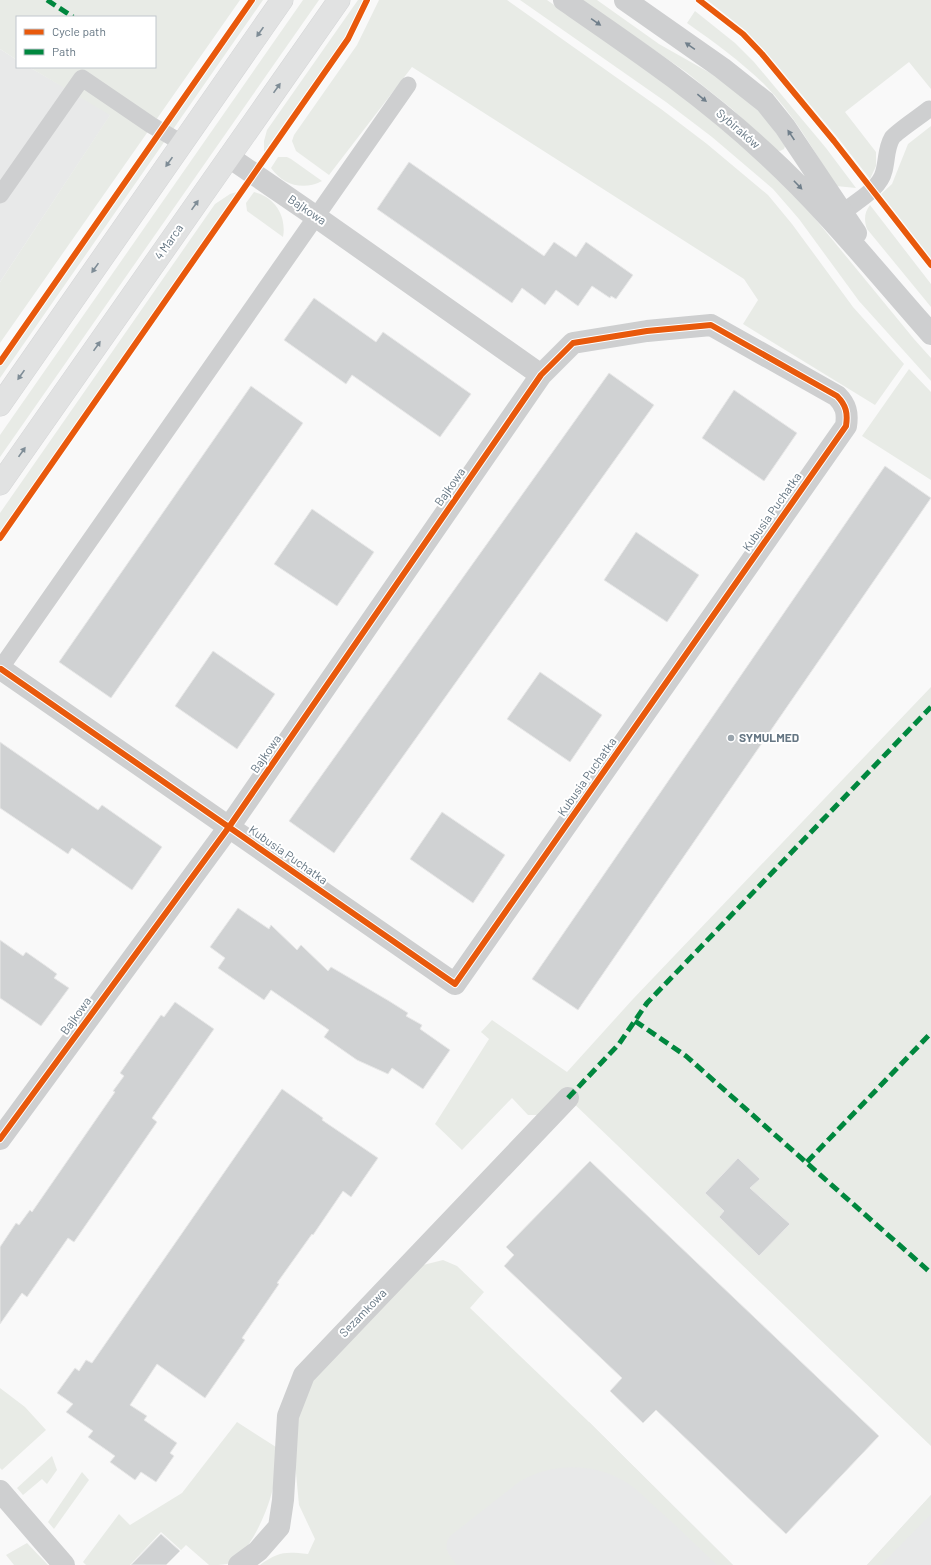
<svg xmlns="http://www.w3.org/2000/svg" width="931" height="1565" viewBox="0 0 931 1565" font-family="Barlow,sans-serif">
  <rect width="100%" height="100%" fill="#f9f9f9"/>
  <path fill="#e8e9e9" d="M0 49 17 60V67H29L111 114 0 282Z
    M589 1422 733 1565H353Z
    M931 1495V1565H867Z"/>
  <path fill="#e8ebe6" d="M0 0H240L0 343V282L110 115 29 67H155V17H17V60L0 49Z
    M256 0H263L0 378V366Z
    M303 0H319L0 457V435Z
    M358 0H363L345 37 264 152V141L267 130Z
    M379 0H507L661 109 707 144 768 195 792 224 853 307 904 364 875 405 743 324 758 300 744 279 412 67 329 175 296 151 292 141 294 135 357 45Z
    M520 0H547L673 89 719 125 780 181 808 210 914 339 931 358V381L859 301 799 219 773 189 712 137 666 102Z
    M582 0H597L659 44 719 78 751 103 767 120 785 146 784 149 780 151 776 150 732 109 686 72Z
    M707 0H931V89L909 62 845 112 876 152V166L870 179 838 138 766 52 746 31Z
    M695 11 735 43 754 62 826 148 856 188 836 186C814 151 793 113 764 84 740 61 714 42 687 23Z
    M931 126V258L881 194 892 184 908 144Z
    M278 157H287L291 159 322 181C303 191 283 185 271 168Z
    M237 192 0 532V513L215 204 230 194Z
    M254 192C274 197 287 215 283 237L247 211 246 203Z
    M870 205 931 284V307L867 229C864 220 864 213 870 205Z
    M909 369 931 392V480L862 436Z
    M931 687V1446L568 1098 538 1115H528L512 1098 462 1150 435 1124 489 1039 481 1032 492 1020 567 1072 633 999Z
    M443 1260 457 1266 484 1292 470 1308 589 1422 733 1565H717C696 1545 676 1525 654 1506 646 1499 638 1490 629 1484 596 1462 552 1462 519 1482L450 1536C442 1549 449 1554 457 1565H260C280 1551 285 1552 308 1554L315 1539 299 1505 292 1431 311 1379 419 1266Z
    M0 1388 25 1407 46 1430 2 1470 0 1468Z
    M237 1422 276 1447C276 1457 277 1468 275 1478 272 1502 251 1555 227 1564 222 1565 214 1565 209 1565L186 1545 181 1550 161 1532 130 1565H86L83 1562 119 1514 130 1525 182 1493Z
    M52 1456 57 1470 47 1484 42 1479 23 1495 17 1488Z
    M82 1472 89 1480 54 1529 48 1522Z
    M931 1495V1514L881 1565H867Z
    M27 1543 48 1565H14L6 1555Z"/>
  <path fill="#d0d2d3" stroke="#e8e8e8" d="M409 162 544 256 554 242 576 257 586 242 633 275 616 299 611 296 610 298 592 286 578 306 556 290 545 305 522 288 512 303 377 209Z
    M314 298 376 342 383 332 471 394 440 437 352 375 346 384 284 340Z
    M609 373 654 405 334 853 289 821Z
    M251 386 303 423 111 698 59 662Z
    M734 390 797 433 764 481 702 438Z
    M885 466 931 498 578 1010 532 979Z
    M312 509 374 552 337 606 274 564Z
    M636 532 699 575 667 622 604 580Z
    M213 651 275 694 237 749 175 706Z
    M540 672 602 715 570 762 507 719Z
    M0 742 98 810 102 805 162 847 132 890 72 848 68 854 0 808Z
    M442 812 505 855 473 903 410 859Z
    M238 908 269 929 271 925 297 950 301 945 328 971 331 967 389 1001 408 1013 406 1016 422 1025 420 1029 450 1050 423 1089 392 1068 388 1074 357 1060 324 1037 329 1030 271 990 264 1000 218 968 225 958 210 947Z
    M0 940 23 956 26 952 46 966 57 974 54 978 69 988 41 1026 0 998Z
    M175 1002 214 1029 152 1118 157 1122 74 1242 68 1238 27 1297 22 1293 0 1324V1247L16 1223 19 1225 30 1210 32 1212 115 1092 113 1091 124 1076 120 1073 161 1015 164 1017Z
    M282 1089 323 1118 322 1120 378 1158 351 1197 343 1191 313 1235 312 1234 277 1283 279 1284 242 1338 245 1340 205 1398 157 1364 130 1405 147 1416 144 1420 177 1443 170 1453 174 1456 156 1482 141 1472 135 1480 110 1462 115 1456 88 1437 93 1431 66 1412 73 1404 57 1393 75 1368 79 1371 86 1360 92 1363Z
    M738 1158 760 1179 750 1188 790 1224 759 1256 719 1217 724 1211 705 1193Z
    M590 1161 879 1436 786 1534 656 1410 643 1423 610 1391 622 1378 504 1266 514 1255 506 1247Z
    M161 1534 180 1551 166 1565H131Z"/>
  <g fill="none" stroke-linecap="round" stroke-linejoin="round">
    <defs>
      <path id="secondary" d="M0 405 282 0
        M0 484 339 0"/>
    </defs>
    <use href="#secondary" stroke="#d5d6d7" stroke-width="23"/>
    <path stroke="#cecfd0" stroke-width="17" d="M0 195 82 78 151 125 182 143
      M843 212C857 201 880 189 884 171 887 160 886 148 892 138 896 132 922 115 929 109
      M0 669 408 85"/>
    <path stroke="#cecfd0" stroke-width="22" d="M229 157 315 216 541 375
      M0 1139 229 827 541 375 573 343 647 331 711 325 837 396C846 405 848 413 846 426L455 984 1 669
      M0 1491 64 1565
      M239 1565 258 1551 279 1527 283 1500 288 1416 304 1375 568 1098"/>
    <path stroke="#cecfd0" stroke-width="22" d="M564 0C635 49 703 95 766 154 826 209 877 273 931 334
      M625 0 722 68 765 102 785 127 856 233"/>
    <use href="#secondary" stroke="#e1e2e2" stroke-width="22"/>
    <path stroke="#00873e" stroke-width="5" stroke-dasharray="10 5" stroke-linecap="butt" d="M47 0 73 17
      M635 1021 686 1056 931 1273
      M568 1098 619 1044 647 1003 931 707
      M807 1162 931 1033"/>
    <defs>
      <path id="cycleway" d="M699 0 743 34 762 54 834 141 931 265
        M0 362 252 0
        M0 538 348 39 367 0
        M0 1139 229 827 541 375 573 343 647 331 711 325 837 396C846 405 848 413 846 426L455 984 1 669"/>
    </defs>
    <use href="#cycleway" stroke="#fff" stroke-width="8"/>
    <use href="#cycleway" stroke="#e8590c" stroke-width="6"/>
  </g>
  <defs><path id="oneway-solid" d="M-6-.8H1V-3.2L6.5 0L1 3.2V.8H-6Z"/></defs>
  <g fill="#707f8b">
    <use href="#oneway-solid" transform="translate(596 22) rotate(35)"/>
    <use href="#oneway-solid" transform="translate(690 46) rotate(-145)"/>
    <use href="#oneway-solid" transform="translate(702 98) rotate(39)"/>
    <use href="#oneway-solid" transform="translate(791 135) rotate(-124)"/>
    <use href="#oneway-solid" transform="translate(798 185) rotate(46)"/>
  </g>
  <g fill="#7e8c96">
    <use href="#oneway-solid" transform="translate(260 32) rotate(125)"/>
    <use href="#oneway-solid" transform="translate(277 88) rotate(-55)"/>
    <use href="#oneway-solid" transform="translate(169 162) rotate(125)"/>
    <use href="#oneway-solid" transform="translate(195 205) rotate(-55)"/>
    <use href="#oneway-solid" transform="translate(95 268) rotate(125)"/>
    <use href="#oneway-solid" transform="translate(97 346) rotate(-55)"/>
    <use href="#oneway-solid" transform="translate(21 375) rotate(125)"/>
    <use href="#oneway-solid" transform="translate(22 452) rotate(-55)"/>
  </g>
  <circle fill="#99a4ac" stroke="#fff" stroke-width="1.5" cx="731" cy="738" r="4"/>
  <g text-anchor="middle" stroke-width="4" stroke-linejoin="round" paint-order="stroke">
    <g font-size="12" fill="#657683" stroke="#fff">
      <text transform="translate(738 129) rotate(41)" y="4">Sybiraków</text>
      <text transform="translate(307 210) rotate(34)" y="4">Bajkowa</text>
      <text transform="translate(169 242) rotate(-55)" y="4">4 Marca</text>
      <text transform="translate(450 487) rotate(-55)" y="4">Bajkowa</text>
      <text transform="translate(772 512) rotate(-55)" y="4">Kubusia Puchatka</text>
      <text transform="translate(266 754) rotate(-55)" y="4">Bajkowa</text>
      <text transform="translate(587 777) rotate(-55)" y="4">Kubusia Puchatka</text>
      <text transform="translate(288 855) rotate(35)" y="4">Kubusia Puchatka</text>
      <text transform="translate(76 1016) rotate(-54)" y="4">Bajkowa</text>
      <text transform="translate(363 1313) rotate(-46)" y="4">Sezamkowa</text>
    </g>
    <g font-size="12" font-weight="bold" fill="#657683" stroke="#fff" text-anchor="start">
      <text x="739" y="742">SYMULMED</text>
    </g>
  </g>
  <rect x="16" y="16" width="140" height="52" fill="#ffffff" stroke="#c1c8cd"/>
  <rect x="24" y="29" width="20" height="6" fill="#e8590c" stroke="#c1c8cd"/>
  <text x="52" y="36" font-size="12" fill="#657683">Cycle path</text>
  <rect x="24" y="49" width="20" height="6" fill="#00873e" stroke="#c1c8cd"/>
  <text x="52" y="56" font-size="12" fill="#657683">Path</text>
</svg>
